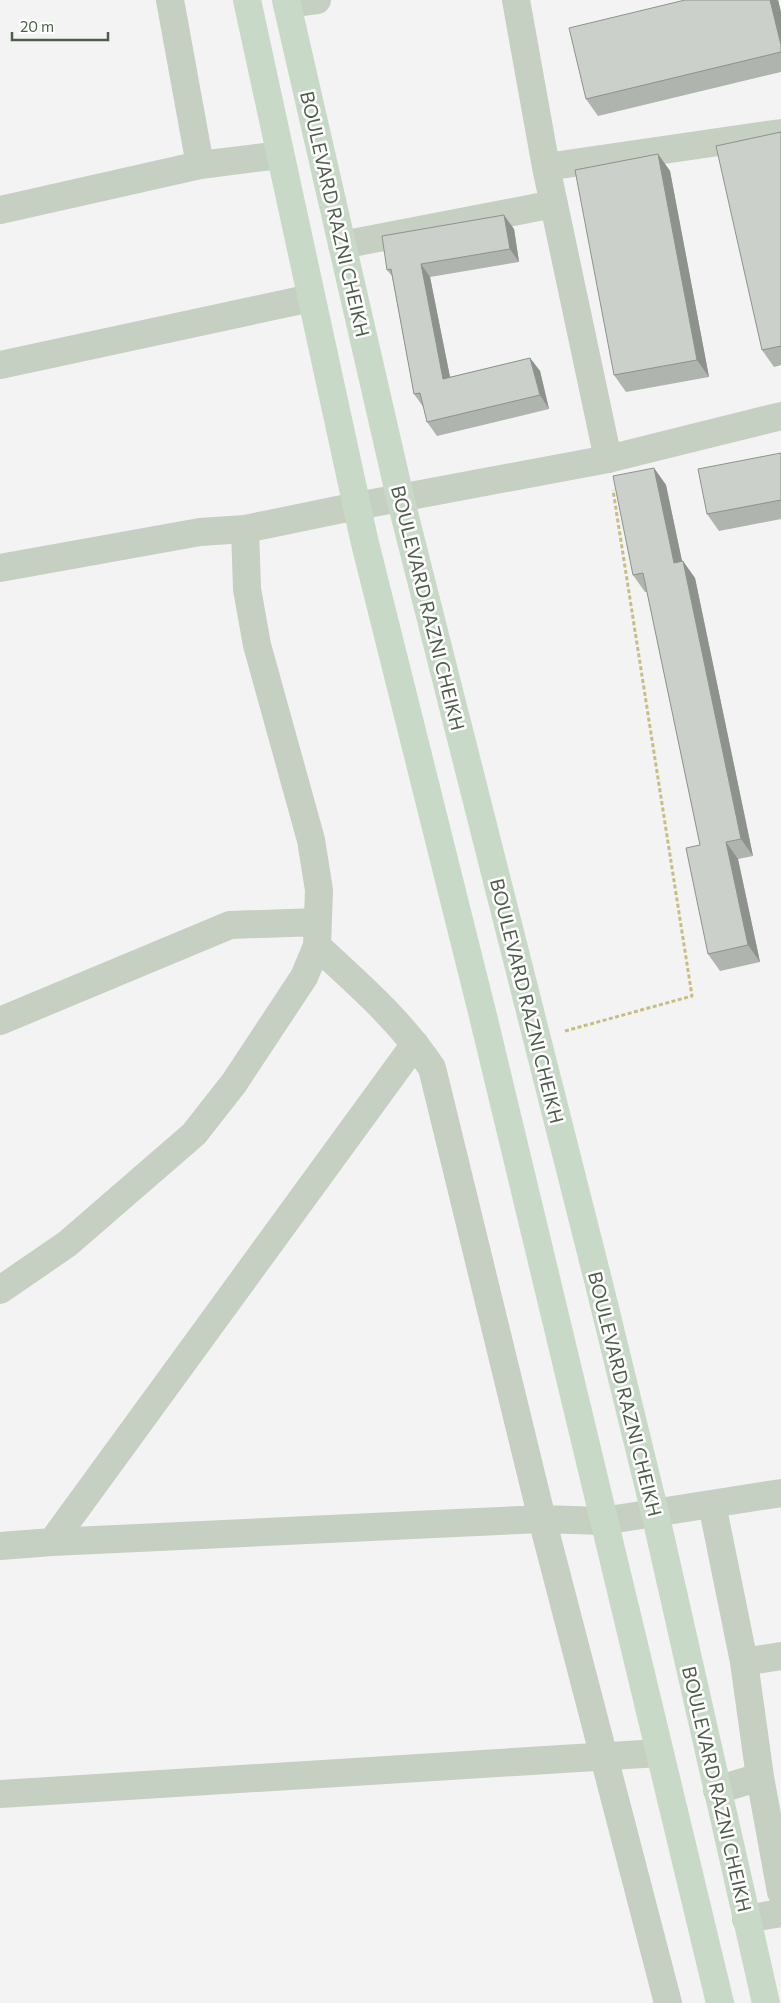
<svg xmlns="http://www.w3.org/2000/svg" width="781" height="2003" viewBox="0 0 781 2003" font-family="Commissioner,sans-serif">
  <rect width="100%" height="100%" fill="#f3f3f4"/>
  <g fill="none" stroke-linecap="round" stroke-linejoin="round">
    <path stroke="#c8be81" stroke-width="3" stroke-dasharray="4 2.5" stroke-linecap="butt" d="M565 1031 692 996 613 490"/>
    <path stroke="#c5cfc2" stroke-width="28" d="M170 0 200 165
      M516 0 546 167 608 459
      M287 4 317 0
      M546 167 781 133
      M0 210 200 165 280 155
      M342 245 554 204
      M0 365 311 298
      M0 568 200 532 245 529
      M317 946C358 984 401 1021 432 1068L542 1519 668 2003
      M0 1021 230 925 318 922
      M0 1290 67 1244 194 1134 234 1083 304 977 317 946 319 890 311 840 257 645 247 589 245 529 357 506
      M712 1504 744 1662 760 1777 717 1790
      M52 1542 415 1044
      M0 1546 52 1542 542 1519 603 1521 781 1493
      M744 1662 781 1656
      M760 1777 781 1892
      M0 1794 659 1753
      M746 1919 781 1913"/>
    <path stroke="#c5cfc2" stroke-width="28" d="M357 506 608 459 781 416"/>
    <path stroke="#c9d9c7" stroke-width="28" d="M247 0 364 539 484 1020 720 2003
      M286 0 400 497 600 1288 655 1513 766 2003"/>
  </g>
  <path fill="#afb4ae" d="M685 0H778L781 12V72L598 116 586 99Z
    M781 132V365L774 367 762 350Z
    M658 154 670 171 709 377 626 392 614 375Z
    M514 229 519 262 430 277 450 377 530 358 540 371 549 409 437 436 427 422 424 408 414 394 392 276 387 270Z
    M781 453V519L719 531 707 514Z
    M654 468 666 485 682 561 695 578 753 856 738 859 760 962 720 971 708 954 700 845 647 592H645L633 575Z"/>
  <path fill="#8e928d" d="M770 0H778L781 12V45Z
    M658 154 670 171 709 377 697 360Z
    M504 215 514 229 519 262 510 249Z
    M421 264 430 277 453 392 443 379Z
    M530 358 540 371 549 409 540 395Z
    M654 468 666 485 686 580 674 563Z
    M683 561 695 578 753 856 741 839Z
    M726 842 738 859 760 962 748 945Z"/>
  <path fill="#cbd1ca" stroke="#8e928d" d="M685 0H770L781 45V52L586 99 569 28Z
    M781 132V346L762 350 716 146Z
    M658 154 697 360 614 375 575 170Z
    M504 215 510 249 421 264 443 379 530 358 540 395 427 422 420 393 414 394 391 269 387 270 382 236Z
    M781 453V500L707 514 698 469Z
    M654 468 674 563 683 561 741 839 726 842 748 945 708 954 686 848 700 845 643 573 633 575 613 476Z"/>
  <g text-anchor="middle" stroke-width="5" stroke-linejoin="round" paint-order="stroke">
    <g font-size="19" fill="#4f5e4c" stroke="#fff">
      <text transform="translate(335 214) rotate(77)" y="7">BOULEVARD RAZNI CHEIKH</text>
      <text transform="translate(428 608) rotate(76)" y="7">BOULEVARD RAZNI CHEIKH</text>
      <text transform="translate(527 1001) rotate(76)" y="7">BOULEVARD RAZNI CHEIKH</text>
      <text transform="translate(625 1394) rotate(76)" y="7">BOULEVARD RAZNI CHEIKH</text>
      <text transform="translate(717 1789) rotate(77)" y="7">BOULEVARD RAZNI CHEIKH</text>
    </g>
  </g>
  <path d="M12 32v8h96v-8" fill="none" stroke="#4f5e4c" stroke-width="2.5"/>
  <text x="20" y="32" font-size="15" fill="#4f5e4c" stroke="#ffffff" stroke-width="4" paint-order="stroke">20 m</text>
</svg>
